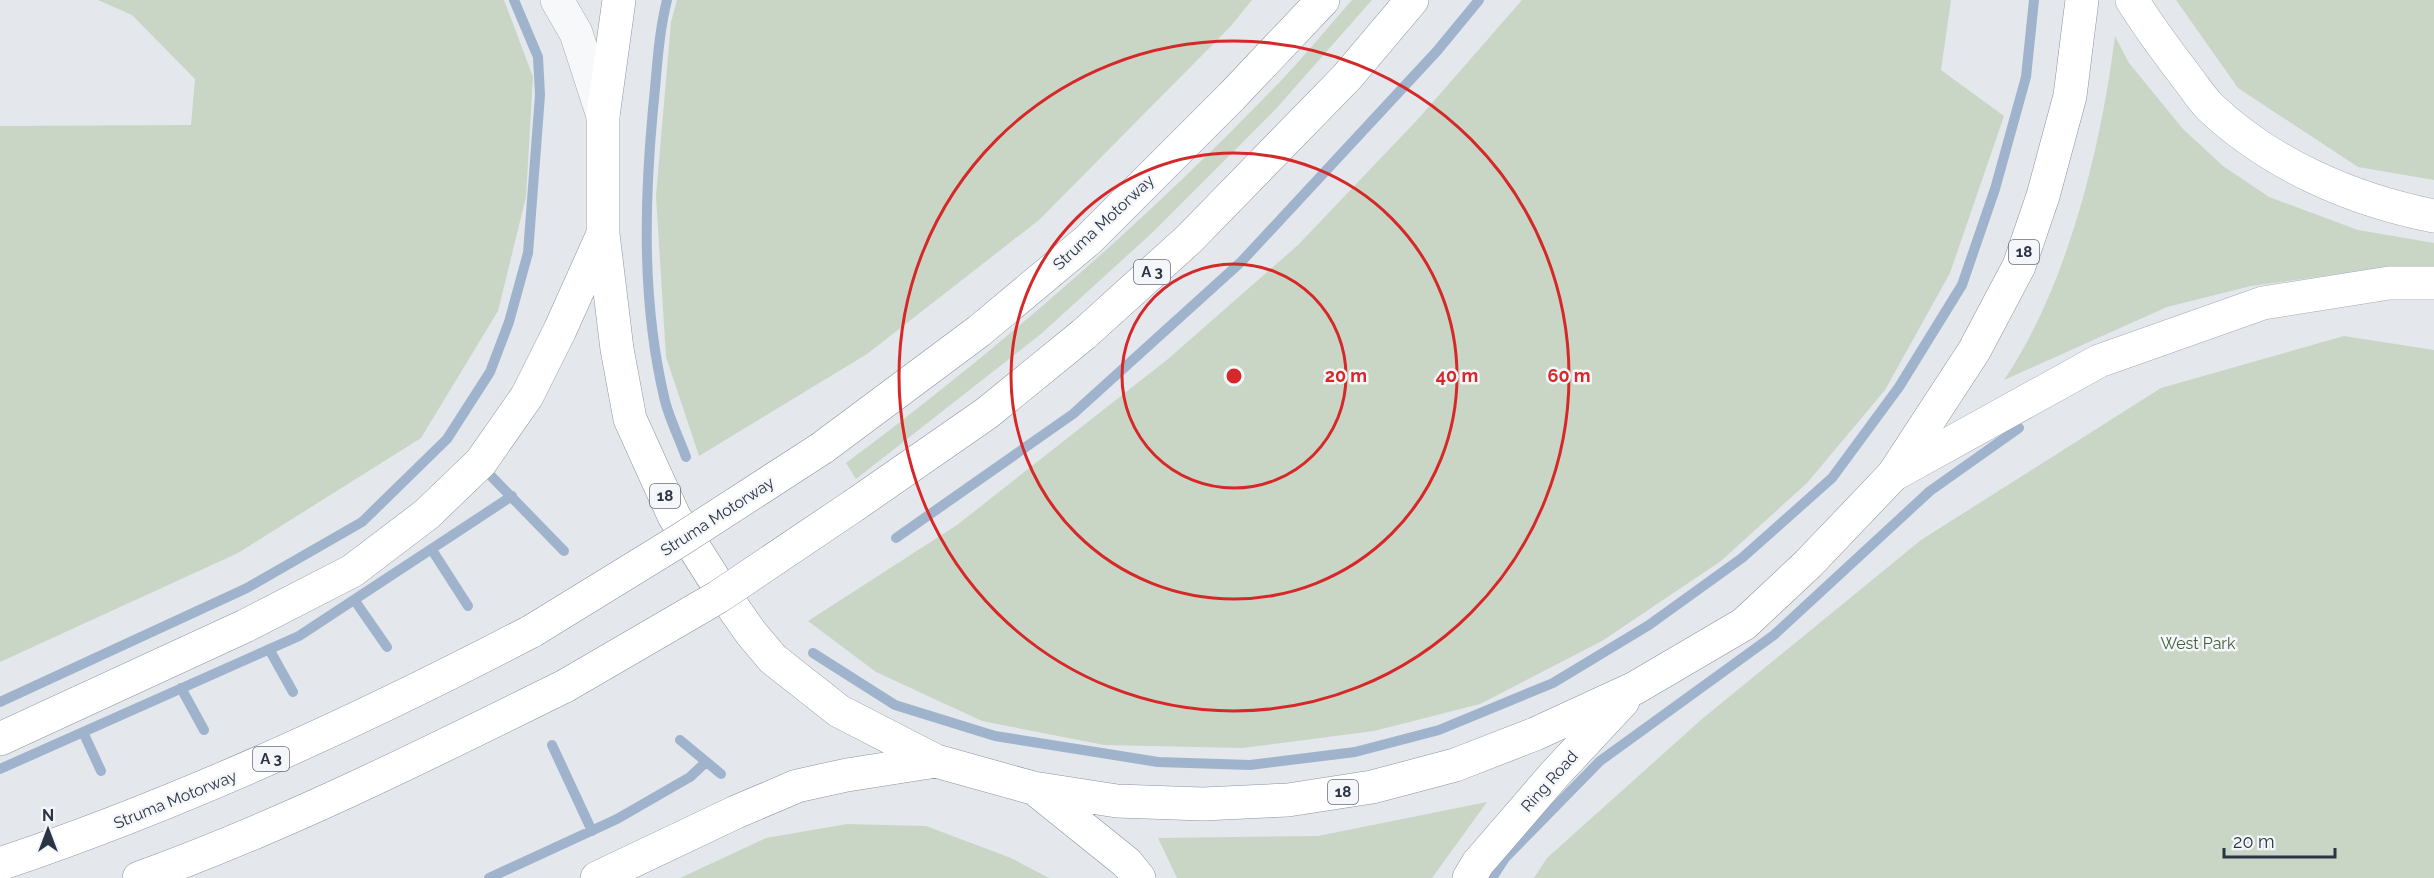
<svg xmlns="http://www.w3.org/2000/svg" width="2434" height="878" viewBox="0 0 2434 878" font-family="Raleway,sans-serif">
  <rect width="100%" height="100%" fill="#e4e7ec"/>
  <path fill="#c9d6c5" d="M98 0H504L533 77 526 197 498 311 421 438 238 553 0 662V126L191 125 195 79 132 15Z
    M677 0H1252L1230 27 1039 220 867 354 699 456 666 357 656 196 671 22Z
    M1352 0H1372L1274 111 1153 232 1041 334 856 479 846 463C996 351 1137 229 1267 95 1297 65 1324 32 1352 0Z
    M1522 0H1951L1941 70 2004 116 1950 273 1885 390 1807 483 1721 561 1602 641 1480 704 1374 731 1242 748 1104 745 982 721 876 672 808 621 957 525 1168 359 1298 245 1419 118Z
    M2176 0H2434V180L2358 167 2238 88Z
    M2115 36 2129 63 2183 129 2223 166 2269 197 2358 230 2434 243V271L2346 273 2251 286 2167 307 2004 380C2068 285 2101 148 2115 36Z
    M2344 336 2434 350V878H1534L1547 858 1702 719 1921 540 2161 388Z
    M1487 802 1432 878H1177L1158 838 1318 836Z
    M847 824 926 826 1011 858 1049 878H680L766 838Z"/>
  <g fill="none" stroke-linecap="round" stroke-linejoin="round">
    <path stroke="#9fb4cc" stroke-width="10" d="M667 0C658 36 657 72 653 109 644 206 642 306 665 401 670 420 679 438 686 457
      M490 475 564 551
      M896 538 1073 414 1241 262 1437 51 1479 0
      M432 550 468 606
      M355 601 387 647
      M269 649 293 692
      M813 653 895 705 995 736 1158 762 1250 765 1355 752 1439 730 1553 683 1649 625 1742 558 1832 478 1899 387 1962 285 1995 189 2026 77 2034 0
      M181 688 204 730
      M0 702 247 588 362 522 447 439 490 372 509 322 528 253 540 95 538 57 514 0
      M83 732 101 771
      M680 740 721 774
      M552 745 592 831
      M0 769 299 636 512 496
      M489 878 617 819 690 777 706 762
      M1492 878 1505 858 1600 761 1774 635 1930 491 2019 428"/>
    <defs>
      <path id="minor" d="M557 0 576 33 603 116"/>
      <path id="major" d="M2132 0C2148 26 2166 50 2185 75 2193 85 2201 98 2210 107 2271 165 2353 200 2434 216
        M1893 475 2099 361 2263 303 2389 283H2434"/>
      <path id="highway" d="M619 0 603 116V234L617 349 630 419 674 516 725 596 751 633 773 659 839 711 936 761 1033 788 1117 801 1203 804 1288 800 1372 787 1455 765 1535 734 1635 688 1744 624 1808 564 1893 475 1974 351 2019 266 2043 196 2070 96 2082 0
        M822 448 979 331 1088 240 1232 96 1323 0
        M856 504 987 413 1084 334 1189 239 1347 77 1412 0
        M0 739 245 626 352 571 427 514 481 462 527 396 560 330 603 234
        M1035 789 1127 863 1139 878
        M0 864C184 802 360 721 532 631
        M139 878C286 825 425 755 565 686
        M597 878 736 812 797 786 847 775 936 761
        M1469 878 1478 863 1554 775 1623 701"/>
    </defs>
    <use href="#minor" stroke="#a9aeb7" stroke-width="34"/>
    <use href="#major" stroke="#a3abb8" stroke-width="34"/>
    <use href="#highway" stroke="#8b94a3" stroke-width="34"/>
    <use href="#minor" stroke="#f7f8fa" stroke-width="33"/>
    <use href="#major" stroke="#fff" stroke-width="33"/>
    <use href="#highway" stroke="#fff" stroke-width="33"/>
    <defs>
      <path id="highway-bridge" d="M532 631 680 540 822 448
        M565 686 718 597 856 504"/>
    </defs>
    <use href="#highway-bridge" stroke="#8b94a3" stroke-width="34" stroke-linecap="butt"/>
    <use href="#highway-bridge" stroke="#fff" stroke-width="33"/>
  </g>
  <g fill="none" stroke="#d62828" stroke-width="3">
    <circle cx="1234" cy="376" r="112"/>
    <circle cx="1234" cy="376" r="223"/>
    <circle cx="1234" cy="376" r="335"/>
  </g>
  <g text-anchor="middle" stroke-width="5" stroke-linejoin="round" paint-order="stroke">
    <g fill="#f4f6f9" stroke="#676e7b" stroke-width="1.5">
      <rect x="2009" y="240" width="30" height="24" rx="4.5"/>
      <rect x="1134" y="260" width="36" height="24" rx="4.5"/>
      <rect x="650" y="484" width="30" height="24" rx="4.5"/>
      <rect x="253" y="747" width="36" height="24" rx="4.5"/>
      <rect x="1328" y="780" width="30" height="24" rx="4.5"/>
    </g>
    <g font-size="15" font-weight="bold" fill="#2b3445">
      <text x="2024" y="257">18</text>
      <text x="1152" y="277">A 3</text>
      <text x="665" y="501">18</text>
      <text x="271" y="764">A 3</text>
      <text x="1343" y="797">18</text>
    </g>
    <g font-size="16" fill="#2b3445" stroke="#f4f6f9">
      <text transform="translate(1103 222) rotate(-43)" y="6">Struma Motorway</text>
      <text transform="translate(717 516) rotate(-33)" y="6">Struma Motorway</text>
      <text transform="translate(1549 781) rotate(-48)" y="6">Ring Road</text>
      <text transform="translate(175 799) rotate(-22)" y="6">Struma Motorway</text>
    </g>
    <g font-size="16" fill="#3f6138" stroke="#f4f6f9">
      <text x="2198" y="649">West Park</text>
    </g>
  </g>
  <circle cx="1234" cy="376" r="9" fill="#d62828" stroke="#f4f6f9" stroke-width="3"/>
  <g font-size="18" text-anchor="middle" font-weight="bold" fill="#d62828" stroke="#f4f6f9" stroke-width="5" stroke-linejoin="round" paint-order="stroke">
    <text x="1346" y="382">20 m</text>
    <text x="1457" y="382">40 m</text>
    <text x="1569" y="382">60 m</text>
  </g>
  <g transform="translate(48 830)" stroke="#f4f6f9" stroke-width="4.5" paint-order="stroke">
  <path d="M0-4.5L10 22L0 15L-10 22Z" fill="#2b3445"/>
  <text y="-9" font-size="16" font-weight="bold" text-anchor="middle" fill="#2b3445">N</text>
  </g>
  <path d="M2224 848v9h111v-9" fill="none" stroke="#2b3445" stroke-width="3"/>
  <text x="2233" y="848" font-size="18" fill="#2b3445" stroke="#f4f6f9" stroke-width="4.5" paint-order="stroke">20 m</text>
</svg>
